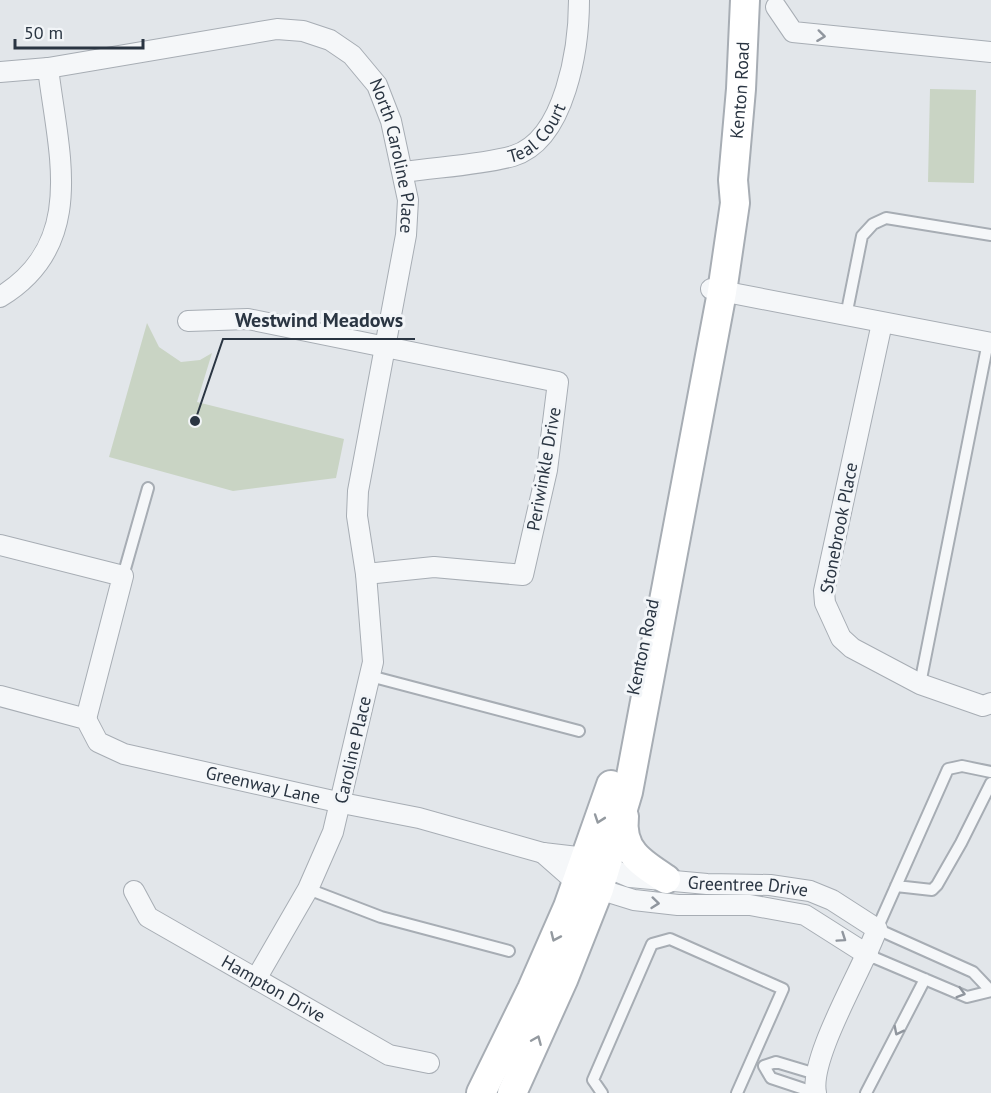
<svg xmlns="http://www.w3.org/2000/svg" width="991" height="1093" viewBox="0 0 991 1093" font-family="'PT Sans',sans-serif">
  <rect width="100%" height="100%" fill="#e2e6ea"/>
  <path fill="#c9d4c4" d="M930 89 976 90 974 183 928 182Z
    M147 323 159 347 181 362 200 360 212 353 197 402 344 439 336 478 233 491 109 457Z"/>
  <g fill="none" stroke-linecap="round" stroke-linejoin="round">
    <defs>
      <path id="lane" d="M846 316 862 236 873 224 886 218 991 235
        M123 576 148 488
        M370 676 579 731
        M920 684 988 342
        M991 772 962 766 948 769 877 929 973 972 991 991
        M896 886 932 890 937 885 961 843 991 783
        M308 889 381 917 509 951
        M868 955 967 997 991 991
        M816 1074 776 1062 764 1066 771 1078 816 1093
        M602 1093 593 1080 652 944 670 939 783 989 737 1093
        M866 1093 925 979"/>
      <g id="street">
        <path d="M776 7 793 32 991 52"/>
        <path id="s1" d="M48 68 277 29 303 31 330 40 352 55 377 85 391 121 408 200 406 235 358 491 357 516 366 574 373 662 333 832 308 889 256 979"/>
        <path d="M0 72 48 68C58 152 88 244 0 297"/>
        <path id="s2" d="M404 172C437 167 481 165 513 156 566 140 579 46 579 0"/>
        <path d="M711 289 991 343"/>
        <path d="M188 321 248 319 558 382 547 470 523 575 434 567 366 574"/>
        <path d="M882 323 824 591 825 603 841 638 852 648 920 684 983 706 991 703"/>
        <path d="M0 545 123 576 86 719"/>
        <path id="s3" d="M0 696 86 719 98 742 124 754 342 803 419 818 543 853 586 858 630 877 707 884 770 885 810 891 832 900 877 929C863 969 809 1057 816 1093"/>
        <path d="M543 853 576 882 634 900 678 905H750L805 915 868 955"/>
        <path id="s4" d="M134 891 148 917 389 1055 429 1063"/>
      </g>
      <g id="secondary">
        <path d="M624 817C620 850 641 863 666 879"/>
        <path d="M481 1093 532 989 568 907 611 785"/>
        <path id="s5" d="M512 1093 563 980 599 889 628 792 722 292 735 203 733 180 741 89 745 0"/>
      </g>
    </defs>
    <use href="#lane" stroke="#a7adb4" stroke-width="14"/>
    <use href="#street" stroke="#a7adb4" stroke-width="22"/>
    <use href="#secondary" stroke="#a7adb4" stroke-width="32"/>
    <use href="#lane" stroke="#f5f7f9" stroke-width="10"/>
    <use href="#street" stroke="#f5f7f9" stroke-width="20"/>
    <use href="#secondary" stroke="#fff" stroke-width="28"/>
  </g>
  <defs><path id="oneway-chevron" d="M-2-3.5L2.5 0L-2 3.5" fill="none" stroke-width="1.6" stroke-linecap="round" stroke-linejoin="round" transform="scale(1.5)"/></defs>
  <g stroke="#90969e">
    <use href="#oneway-chevron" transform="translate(821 36) rotate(7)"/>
    <use href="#oneway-chevron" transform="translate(655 903) rotate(6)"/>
    <use href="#oneway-chevron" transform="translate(842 938) rotate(34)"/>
    <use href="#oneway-chevron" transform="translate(961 993) rotate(16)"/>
    <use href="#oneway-chevron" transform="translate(898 1031) rotate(117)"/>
  </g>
  <g stroke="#949aa0">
    <use href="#oneway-chevron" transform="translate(599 819) rotate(109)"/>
    <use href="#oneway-chevron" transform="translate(555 937) rotate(114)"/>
    <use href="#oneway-chevron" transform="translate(537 1040) rotate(-67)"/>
  </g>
  <g text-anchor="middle" stroke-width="6" stroke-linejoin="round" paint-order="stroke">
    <g font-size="18" fill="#2a3542" stroke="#f2f5f8">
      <text dy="6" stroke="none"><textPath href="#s5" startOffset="1035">Kenton Road</textPath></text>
      <text dy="6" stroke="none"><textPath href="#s2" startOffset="144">Teal Court</textPath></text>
      <text dy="6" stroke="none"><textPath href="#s1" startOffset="426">North Caroline Place</textPath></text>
      <text transform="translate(544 469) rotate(-80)" y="6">Periwinkle Drive</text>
      <text transform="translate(839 528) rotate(-79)" y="6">Stonebrook Place</text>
      <text transform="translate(643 647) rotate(-78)" y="6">Kenton Road</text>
      <text transform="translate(353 750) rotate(-77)" y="6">Caroline Place</text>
      <text dy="6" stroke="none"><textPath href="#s3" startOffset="286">Greenway Lane</textPath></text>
      <text dy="6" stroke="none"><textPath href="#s3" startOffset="784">Greentree Drive</textPath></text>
      <text dy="6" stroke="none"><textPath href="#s4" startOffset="174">Hampton Drive</textPath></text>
    </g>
  </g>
  <path fill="none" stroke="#2a3542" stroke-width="2" d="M195 421L223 339H415"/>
  <circle fill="#2a3542" stroke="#f2f5f8" stroke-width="2" cx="195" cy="421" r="6"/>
  <g font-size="20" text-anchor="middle" font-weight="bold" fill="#2a3542" stroke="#f2f5f8" stroke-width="6" stroke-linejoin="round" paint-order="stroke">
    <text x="319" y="327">Westwind Meadows</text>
  </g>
  <path d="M15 39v9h128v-9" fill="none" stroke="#2a3542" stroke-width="3"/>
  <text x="24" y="39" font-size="18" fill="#2a3542" stroke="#f2f5f8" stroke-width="4.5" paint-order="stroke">50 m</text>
</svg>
